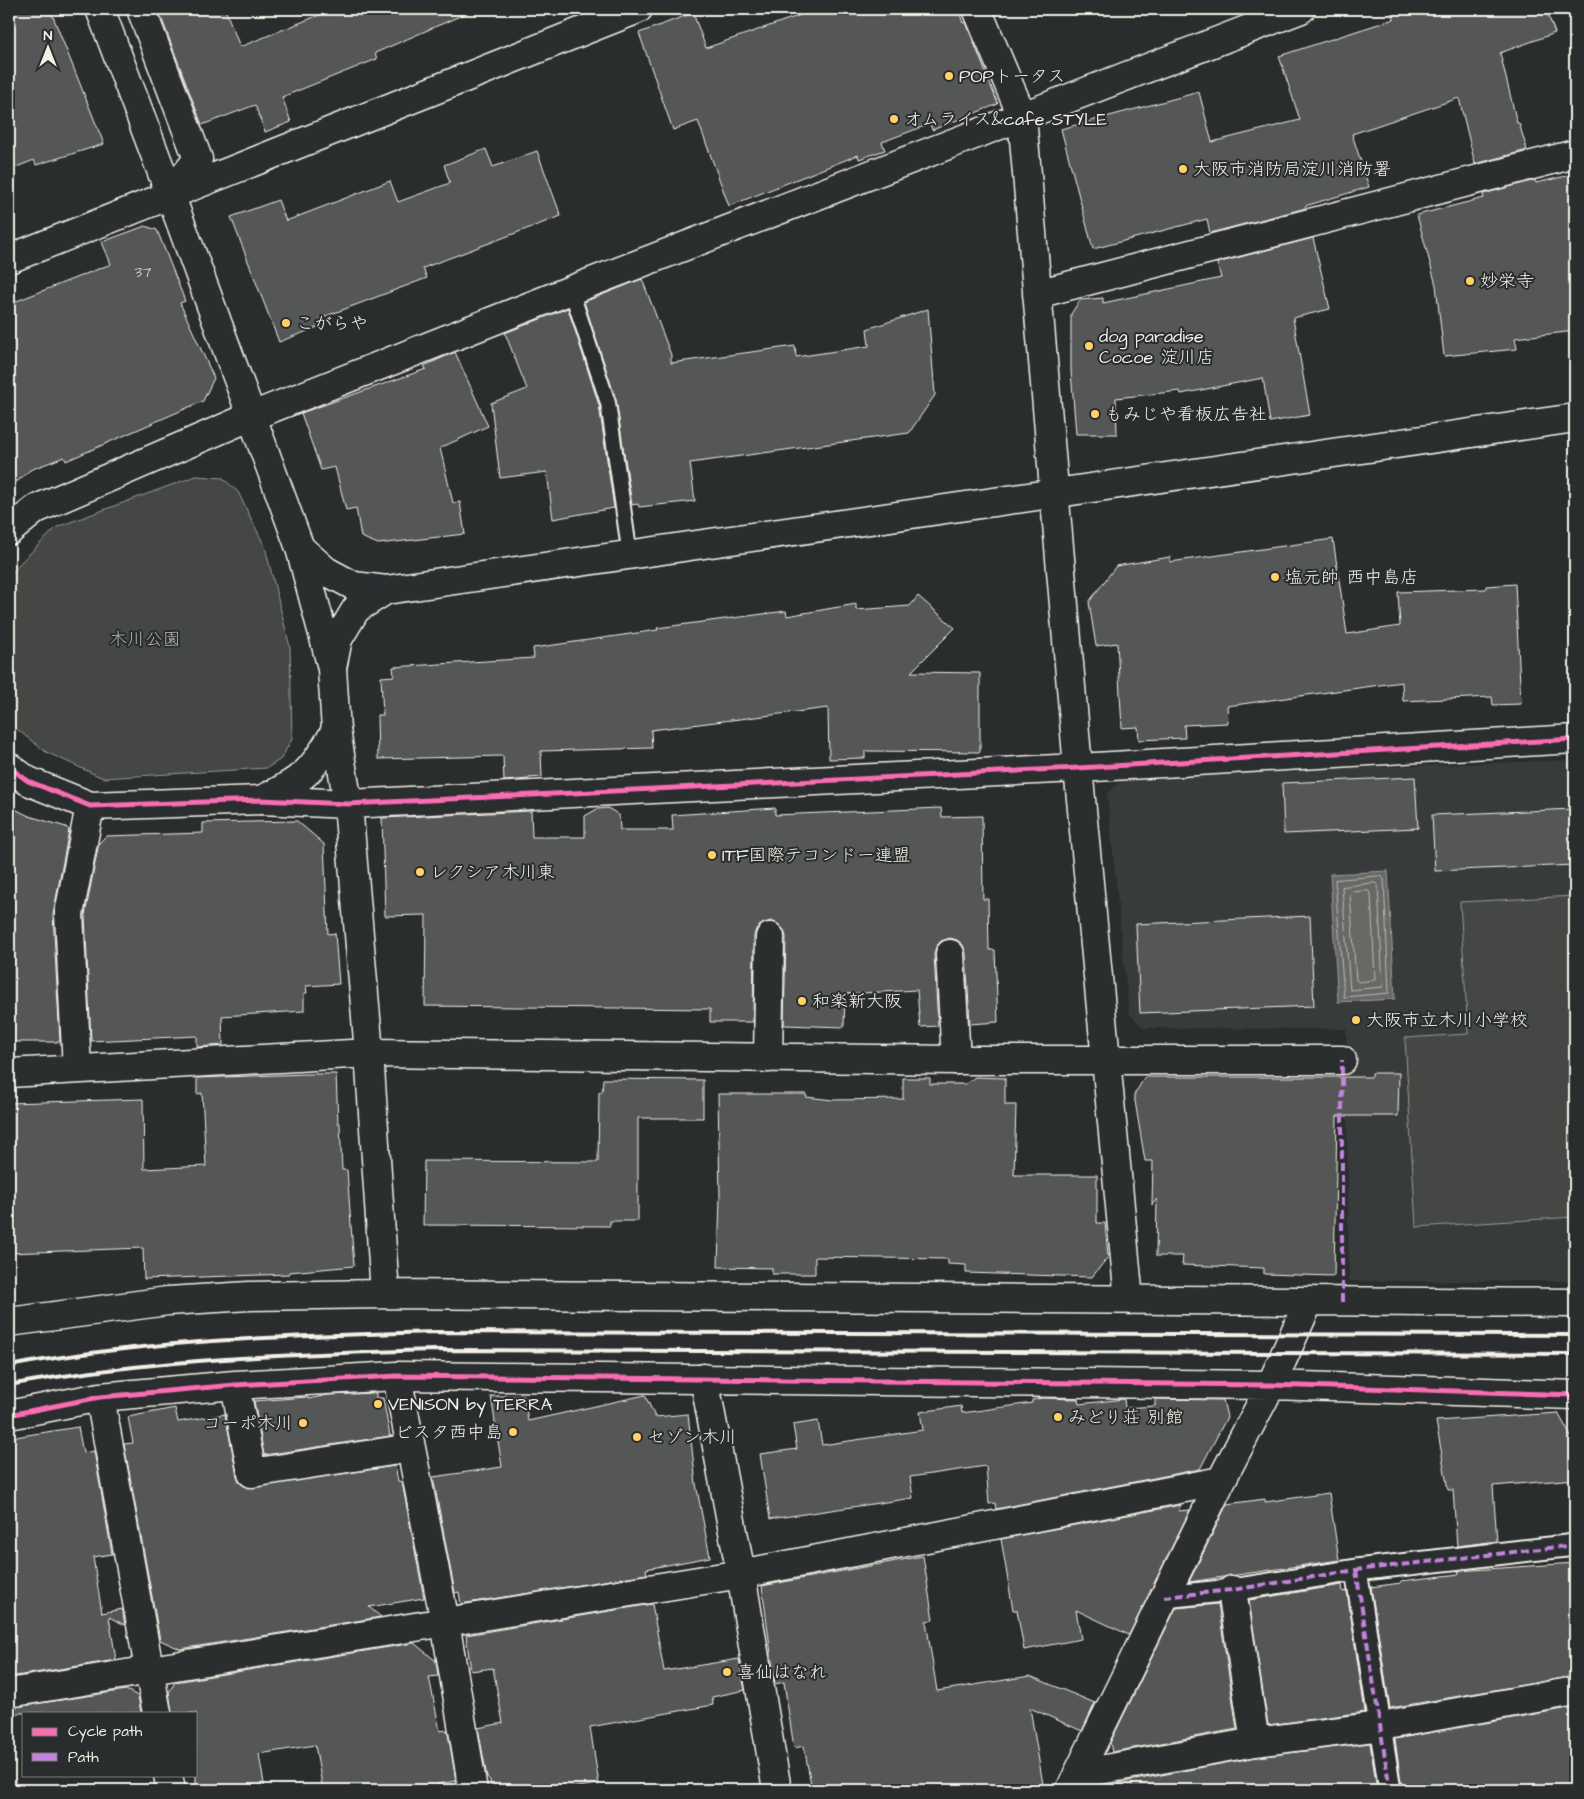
<svg xmlns="http://www.w3.org/2000/svg" width="1584" height="1799" viewBox="0 0 1584 1799" font-family="'Architects Daughter','Klee One',sans-serif">
  <rect width="100%" height="100%" fill="#2a2d2e"/>
  <filter id="ink" filterUnits="userSpaceOnUse"><feTurbulence type="fractalNoise" baseFrequency=".02" numOctaves="2"/><feDisplacementMap in="SourceGraphic" scale="10" xChannelSelector="R" yChannelSelector="G"/><feConvolveMatrix kernelMatrix="1 2 1 2 8 2 1 2 1" color-interpolation-filters="sRGB"/></filter>
  <g filter="url(#ink)">
    <path fill="#373a3a" d="M1575 760V1281H1349L1346 1029 1144 1028 1129 1013 1107 794 1126 776Z"/>
    <path fill="#444645" stroke="#9c9c96" d="M196 476 223 478 238 492 265 547 290 647 292 739 281 759 267 768 103 778 46 752 9 723V578L18 565 57 527Z
      M1575 896V1217L1416 1227 1405 1038 1468 1034 1460 902Z"/>
    <path fill="#676866" stroke="#9f9f9a" d="M1388 871 1395 999 1338 1002 1330 874Z"/>
    <g fill="none" stroke-linecap="round" stroke-linejoin="round">
      <path stroke="#bcbab4" stroke-width="1" d="M1381 876 1384 879 1389 993 1344 997 1335 880Z
        M1375 883 1378 885 1383 987 1350 990 1342 887Z
        M1368 891 1371 893 1375 980 1358 982 1356 980 1350 894 1352 892Z"/>
    </g>
    <path fill="#555756" stroke="#f4f1e8" d="M9 9H50L104 144 36 165 34 160 9 170Z
      M158 9H225L240 47 334 9H476L375 53 377 59 282 97 291 122 265 132 255 105 202 125Z
      M818 9H958L963 23 966 22 967 25 998 104 932 130 930 124 882 142 885 150 859 159 858 155 729 206 698 121 673 130 639 33 693 13 706 48Z
      M1390 9H1546L1555 33 1500 53 1517 123H1519L1527 150 1475 164 1459 98 1352 134 1369 187 1305 206 1306 208 1210 233 1207 219 1093 249 1061 129 1199 92 1212 142 1300 120 1279 56 1394 19Z
      M486 149 493 167 537 151 561 216 423 268 427 278 321 318 323 325 279 342 231 217 278 200 286 221 390 181 398 202 450 183 444 165Z
      M1575 174V331L1515 338 1517 349 1444 356 1436 285 1417 215 1484 198 1483 194 1535 180 1536 183Z
      M145 226 157 230 185 301 180 303 214 378 203 401 66 461 64 457 30 470 9 489V304L111 264 102 242Z
      M1313 238 1330 309 1293 318 1310 415 1270 422 1263 378 1181 394 1180 391 1116 398 1117 434H1076L1071 371V314L1080 300 1103 298V303L1221 278 1217 263Z
      M642 279 671 355V363L795 346 796 357 869 346 867 329 928 309 935 395 909 433 690 463 695 501 639 507 638 504 632 505 616 400 584 302Z
      M568 308 599 405 614 508 553 519 547 472 500 478 491 403 527 389 505 333Z
      M455 352 488 426 440 448 453 503 460 502 465 534 378 544 361 537 356 508 346 510 335 467 321 470 301 413 426 369 424 366Z
      M1333 539 1347 634 1400 626 1398 592 1486 589V586L1515 584 1521 704 1493 705 1492 697 1403 701 1402 682 1227 706 1228 723 1184 725 1185 738 1139 740 1138 727 1122 728 1117 643 1096 646 1089 602 1116 566 1170 557V562Z
      M918 596 955 628 911 672 980 673V752L865 751V758L829 759 828 708 651 730 652 748 541 751 542 777 529 778V779L504 781 503 756 378 759 377 715H383L381 677 394 676 393 667 534 658 533 648 658 630 657 628 786 611 787 616 856 604V610L910 606Z
      M1415 777 1418 828 1284 834 1282 783Z
      M9 806 29 816 66 827 69 830 53 915 60 1042H9Z
      M608 808 619 815 620 830H673L672 815 775 808V815L941 808 942 817 982 816 983 899H988L989 950H995L998 1022 970 1024 966 953 963 945 957 940 950 938 941 941 936 947 934 954 938 1026 920 1027 917 990 845 994 844 1027 784 1025 786 937 784 930 778 924 771 921 762 924 756 929 754 936 753 1022H710V1009L425 1006 426 915 385 916 382 818 531 811 532 837H585V816L597 809Z
      M1575 809V865L1435 871 1432 815Z
      M297 821 324 844 328 934 335 933 339 984 306 986 307 993H304V1011L222 1016 223 1045 197 1047V1036L91 1041 85 915 99 843 106 836 203 833V823Z
      M1310 916 1314 1006 1140 1013 1136 924Z
      M1372 1073H1399L1398 1116H1337L1334 1276 1264 1274V1268L1182 1265 1183 1256H1156L1157 1199 1152 1205 1153 1161H1145L1134 1095 1145 1077H1372Z
      M306 1074H336L338 1123H340L342 1170H347L354 1266 289 1272V1274L144 1279 143 1248 9 1253V1103L143 1099 144 1169 206 1166 202 1093 197 1094V1078Z
      M975 1077 1005 1078V1105H1016L1014 1175H1097V1223H1105L1108 1257 1092 1277 966 1273V1265L948 1264V1259L815 1257V1274H772V1268L718 1267 720 1196 718 1094H806V1097L833 1100 903 1099V1078H930V1084H966Z
      M603 1079 703 1080V1118H638V1221H610V1226L423 1225 424 1161 598 1162 599 1092H602Z
      M376 1393V1398H383L390 1436 264 1455 254 1401 308 1397V1399L328 1395Z
      M645 1395 655 1417 688 1414 696 1484 710 1557 646 1569 647 1574 461 1604 459 1592 455 1593 433 1477 502 1467 491 1396H524L528 1421Z
      M1042 1398 1078 1399 1079 1404 1124 1399 1125 1408 1155 1406V1399L1223 1400 1227 1417 1200 1469 996 1509 995 1503 989 1504 986 1466 910 1477 913 1498 770 1519 760 1454 797 1449 793 1425 818 1421 822 1445 923 1430 920 1412 961 1406 962 1413 1032 1403V1400Z
      M175 1408 178 1422 225 1414 237 1476 240 1483 247 1488 395 1466 398 1481 402 1482 424 1598 369 1607 381 1617 180 1649 160 1640 124 1444 133 1443 128 1417Z
      M1558 1413 1575 1444V1479L1493 1486 1497 1541 1457 1546 1453 1490H1448L1436 1421Z
      M78 1427 83 1453 94 1451 112 1554 93 1557 102 1613 122 1609 125 1625 109 1617 116 1660 9 1677V1438Z
      M1329 1493 1339 1560 1189 1582 1227 1504 1265 1499V1502Z
      M1181 1505 1178 1511 1190 1510 1129 1635 1076 1610 1081 1639 1024 1650 1017 1610H1013L1001 1539Z
      M923 1556 933 1620 926 1621 937 1691 1030 1676 1095 1703 1082 1731 1030 1708 1044 1790H812L804 1746 794 1748 784 1682 775 1684 762 1586Z
      M1575 1563V1676L1390 1708 1371 1587 1401 1583V1581L1459 1574 1458 1571Z
      M1342 1585 1343 1592 1347 1591 1365 1712 1268 1725 1249 1600Z
      M652 1604 664 1671 739 1659 745 1690 712 1697 713 1705 590 1727 599 1784 557 1790H491L490 1780 487 1777 478 1728 503 1723 493 1668 471 1671 466 1635Z
      M1218 1604 1237 1729 1112 1752 1110 1743 1176 1608Z
      M414 1643 436 1661 438 1676 429 1677 440 1731 447 1730 448 1733 456 1781 437 1784 438 1790H323L315 1745 259 1754 265 1790H196V1713H172L169 1692 175 1682Z
      M126 1690 138 1696 141 1713H9V1708Z
      M1575 1707V1785L1541 1790 1539 1784 1501 1790H1402L1395 1739Z
      M1370 1743 1377 1790H1120L1119 1783 1257 1757Z"/>
    <g fill="none" stroke-linecap="round" stroke-linejoin="round">
      <defs>
        <path id="service" d="M571 290 608 403 630 556"/>
        <path id="pedestrian" d="M1356 1570 1390 1790
          M1164 1597 1232 1590 1356 1570 1575 1545"/>
        <path id="minor" d="M100 9 170 194
          M141 9 198 159 171 193
          M977 9 1022 116 1078 768 1129 1300
          M9 259 638 9
          M1037 294 1575 154
          M252 416 571 290 1301 9
          M300 548 332 668
          M300 548 326 571 354 586 386 590
          M332 668 338 639 356 609 386 590
          M336 730 348 804 369 1053 385 1294
          M263 799C305 779 313 770 336 730
          M261 800 348 804 1078 768 1575 739
          M950 954 956 1060
          M768 1058 770 937
          M77 1069 69 914 90 806
          M9 1073 369 1053
          M9 1322 168 1301 249 1296 385 1294 1575 1303
          M397 1376 445 1622 473 1790
          M704 1378 741 1574 777 1790
          M235 1385 252 1473 411 1448
          M100 1397 157 1713
          M9 1415 100 1397 235 1385 397 1376 1271 1385 1575 1395
          M1232 1590 1255 1742
          M9 1693 741 1574 1221 1481
          M1078 1774 1255 1742 1381 1726 1575 1691
          M168 1775 171 1790
          M1070 1790 1221 1481 1271 1385 1309 1301"/>
        <path id="tertiary" d="M170 194 300 548
          M9 531 36 509 252 416
          M386 590 1575 418
          M332 668 336 730
          M9 767 28 781 90 806 261 800
          M369 1053 956 1060H1342"/>
      </defs>
      <use href="#service" stroke="#f4f1e8" stroke-width="18"/>
      <use href="#pedestrian" stroke="#f4f1e8" stroke-width="25"/>
      <use href="#minor" stroke="#f4f1e8" stroke-width="31"/>
      <use href="#tertiary" stroke="#f4f1e8" stroke-width="31"/>
      <use href="#service" stroke="#2a2d2e" stroke-width="14"/>
      <use href="#pedestrian" stroke="#2a2d2e" stroke-width="21"/>
      <use href="#minor" stroke="#2a2d2e" stroke-width="28"/>
      <use href="#tertiary" stroke="#2a2d2e" stroke-width="28"/>
      <path stroke="#f4f1e8" stroke-width="4" d="M9 1366C150 1339 293 1336 436 1332L1575 1335
        M9 1385C150 1359 292 1354 435 1350L1575 1354"/>
      <path stroke="#c483df" stroke-width="4" stroke-dasharray="8 4" stroke-linecap="butt" d="M1342 1302V1060
        M1356 1570 1390 1790
        M1164 1597 1232 1590 1356 1570 1575 1545"/>
      <defs>
        <path id="cycleway" d="M9 767 28 781 90 806 261 800 348 804 1078 768 1575 739
          M9 1415 100 1397 235 1385 397 1376 1271 1385 1575 1395"/>
      </defs>
      <use href="#cycleway" stroke="#2a2d2e" stroke-width="8"/>
      <use href="#cycleway" stroke="#f96db3" stroke-width="5"/>
    </g>
  </g>
  <g fill="#ffd166" stroke="#2a2d2e" stroke-width="2">
    <circle cx="949" cy="76" r="5"/>
    <circle cx="894" cy="119" r="5"/>
    <circle cx="1183" cy="169" r="5"/>
    <circle cx="1470" cy="281" r="5"/>
    <circle cx="286" cy="323" r="5"/>
    <circle cx="1089" cy="346" r="5"/>
    <circle cx="1095" cy="414" r="5"/>
    <circle cx="1275" cy="577" r="5"/>
    <circle cx="712" cy="855" r="5"/>
    <circle cx="420" cy="872" r="5"/>
    <circle cx="802" cy="1001" r="5"/>
    <circle cx="1356" cy="1020" r="5"/>
    <circle cx="378" cy="1404" r="5"/>
    <circle cx="1058" cy="1417" r="5"/>
    <circle cx="303" cy="1423" r="5"/>
    <circle cx="513" cy="1432" r="5"/>
    <circle cx="637" cy="1437" r="5"/>
    <circle cx="727" cy="1672" r="5"/>
  </g>
  <g text-anchor="middle" stroke-width="4" stroke-linejoin="round" paint-order="stroke">
    <g font-size="15" fill="#cccac4">
      <text x="143" y="277">37</text>
    </g>
    <g font-size="18" fill="#f4f1e8" stroke="#2a2d2e" text-anchor="start">
      <text x="959" y="82">POPトータス</text>
      <text x="904" y="125">オムライス&amp;cafe STYLE</text>
      <text x="1193" y="175">大阪市消防局淀川消防署</text>
      <text x="1480" y="287">妙栄寺</text>
      <text x="296" y="329">こがらや</text>
      <text x="1099" y="342">dog paradise<tspan x="1099" dy="21">Cocoe 淀川店</tspan></text>
      <text x="1105" y="420">もみじや看板広告社</text>
      <text x="1285" y="583">塩元帥 西中島店</text>
      <text x="722" y="861">ITF国際テコンドー連盟</text>
      <text x="430" y="878">レクシア木川東</text>
      <text x="812" y="1007">和楽新大阪</text>
      <text x="1366" y="1026">大阪市立木川小学校</text>
      <text x="388" y="1410">VENISON by TERRA</text>
      <text x="1068" y="1423">みどり荘 別館</text>
      <text x="293" y="1429" text-anchor="end">コーポ木川</text>
      <text x="503" y="1438" text-anchor="end">ビスタ西中島</text>
      <text x="647" y="1443">セゾン木川</text>
      <text x="737" y="1678">喜仙はなれ</text>
    </g>
    <g font-size="18" fill="#b6b5af" stroke="#2a2d2e">
      <text x="145" y="645">木川公園</text>
    </g>
  </g>
  <rect width="1584" height="1799" fill="none" stroke="#2a2d2e" stroke-width="30"/>
  <rect x="15" y="15" width="1554" height="1769" fill="none" stroke="#f4f1e8" stroke-width="2" filter="url(#ink)"/>
  <rect x="22" y="1712" width="175" height="65" fill="#2a2d2e" stroke="#7b7b78"/>
  <rect x="32" y="1728" width="25" height="8" fill="#f96db3" stroke="#7b7b78"/>
  <text x="68" y="1736" font-size="15" fill="#f4f1e8">Cycle path</text>
  <rect x="32" y="1753" width="25" height="8" fill="#c483df" stroke="#7b7b78"/>
  <text x="68" y="1762" font-size="15" fill="#f4f1e8">Path</text>
  <g transform="translate(48 48)" stroke="#2a2d2e" stroke-width="4" paint-order="stroke">
  <path d="M0-4L9 19L0 12L-9 19Z" fill="#f4f1e8"/>
  <text y="-8" font-size="14" font-weight="bold" text-anchor="middle" fill="#f4f1e8">N</text>
  </g>
</svg>
